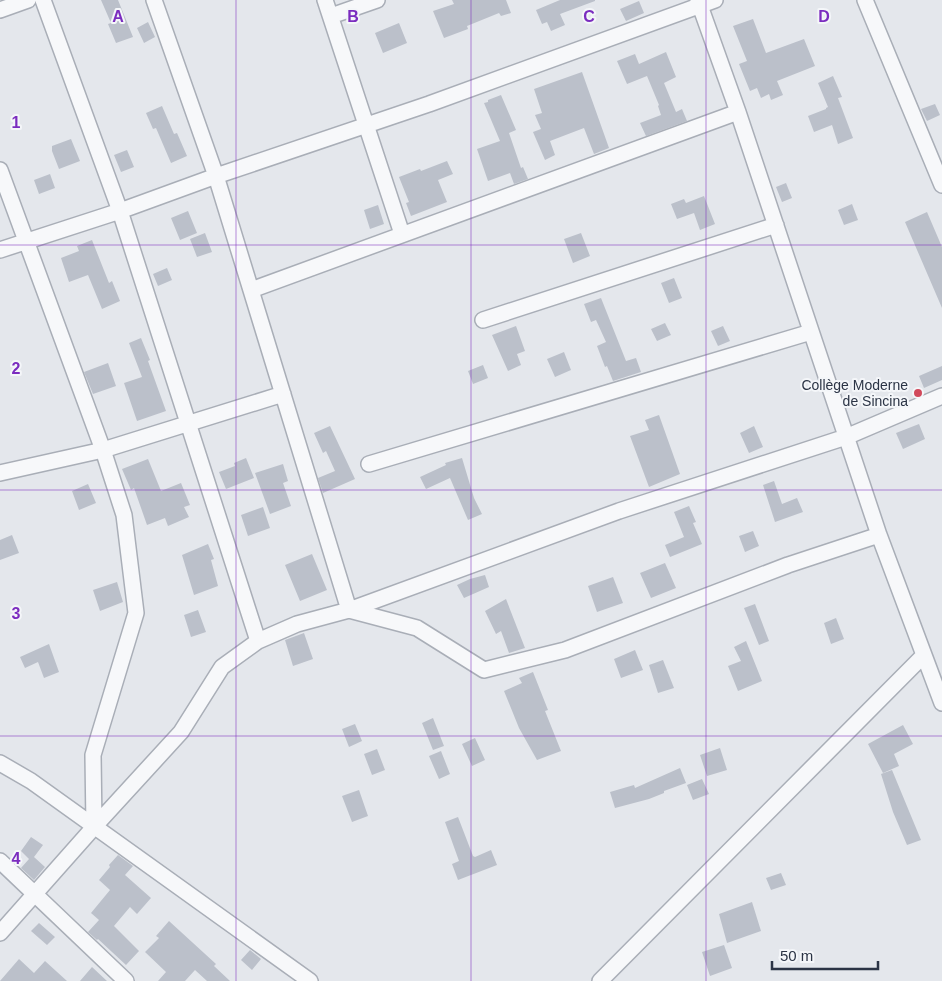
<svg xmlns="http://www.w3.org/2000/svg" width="942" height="981" viewBox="0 0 942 981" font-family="Arial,sans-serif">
  <rect width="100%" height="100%" fill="#e4e7ec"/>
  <path fill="#bbc0ca" d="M101 0H118L133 37 116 43 108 24 111 23Z
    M452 0H506L511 13 501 16 499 13 467 26 468 29 444 38 433 11 454 4Z
    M560 0H595V1L560 14 565 25 551 31 547 22 542 24 536 10Z
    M639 1 644 13 626 21 620 9Z
    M753 19 766 53 804 39 815 66 777 81 783 95 771 100 769 94 761 98 757 88 750 91 739 64 747 61 733 26Z
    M148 22 155 37 144 43 137 28Z
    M399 23 407 43 383 53 375 33Z
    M666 52 676 77 664 83 676 112 682 109 687 121 646 136 640 123 661 115 658 106 659 105 647 76 627 84 617 61 635 54 639 64Z
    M582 72 609 148 594 154 584 128 550 141 555 155 545 160 533 132 541 129 535 115 542 113 534 89Z
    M833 76 842 97 838 98 853 138 838 144 832 125 814 132 808 116 826 109V108L828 107 818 83Z
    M501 95 516 130 509 133 521 168 523 167 528 179 514 184 510 173 488 181 477 149 500 141 484 103 488 102V100Z
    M935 104 940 115 927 121 921 109Z
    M162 106 174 134 177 133 187 156 171 163 156 128 153 129 146 113Z
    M71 139 80 161 59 169 52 151V146Z
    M127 150 134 167 121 172 114 155Z
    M447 161 453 174 438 180 447 202 411 216 406 203 409 202 399 177 420 169 421 171Z
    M50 174 55 188 39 194 34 180Z
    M786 183 792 198 782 202 776 187Z
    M704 196 715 224 700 230 694 213 677 219 671 204 684 199 686 203Z
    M852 204 858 220 844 225 838 210Z
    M378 205 384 224 370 229 364 210Z
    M188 211 197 233 180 240 171 218Z
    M927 212 942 247V308L905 222Z
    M205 233 212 252 197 257 190 239Z
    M581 233 590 256 573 263 564 239Z
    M92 240 109 283 112 281 120 301 102 309 88 275 69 282 61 258 79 251 77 246Z
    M167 268 172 280 158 286 153 274Z
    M674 278 682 298 669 303 661 283Z
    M601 298 626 361 636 358 641 372 613 381 607 366 605 367 597 346 606 342 596 320 591 322 584 304Z
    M665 323 671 335 657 341 651 329Z
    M516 326 525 351 517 354 521 365 508 371 492 335Z
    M723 326 730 341 718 346 711 331Z
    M141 338 150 360 148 361 166 411 137 421 124 383 142 377 129 343Z
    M564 352 571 370 555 377 547 359Z
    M108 363 116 386 93 394 84 372Z
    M483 365 488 378 473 384 468 371Z
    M942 366V380L924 388 919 376Z
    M659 415 680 474 649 487 630 436 649 430 645 420Z
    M919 424 925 439 903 449 896 433Z
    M330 426 355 479 323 493 318 478 335 471 326 451 323 453 314 433Z
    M754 426 763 447 749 453 740 433Z
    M246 458 254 478 226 489 219 472 235 466 234 463Z
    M462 458 474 498 482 514 468 520 450 478 426 489 420 477 446 465 445 463Z
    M148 459 161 491 181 483 190 505 184 507 189 517 168 526 165 518 147 525 134 488 131 490 122 469Z
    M283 464 288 481 283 483 291 506 270 514 255 473Z
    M774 481 782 504 797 498 803 512 775 522 763 485Z
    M88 484 96 503 79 510 72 491Z
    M689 506 696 522 693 523 702 544 670 557 665 545 684 537 674 512Z
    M263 507 270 528 248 536 241 515Z
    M753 531 759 546 745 552 739 536Z
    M12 535 19 553 0 560V540Z
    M208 544 214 559 211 560 218 586 194 595 182 555Z
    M312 554 327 590 300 601 285 565Z
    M665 563 676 588 651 598 640 573Z
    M485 575 489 587 464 598 457 585 470 579Z
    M613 577 623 603 597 612 588 586Z
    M117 582 123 602 100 611 93 590Z
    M506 599 525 648 509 653 501 631 496 634 485 611Z
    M755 604 769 641 759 645 744 608Z
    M198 610 206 632 191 637 184 615Z
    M836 618 844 639 831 644 824 623Z
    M304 633 313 659 293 666 285 640Z
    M746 641 762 681 738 691 728 666 741 661 734 647Z
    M49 644 59 672 44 678 38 662 25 668 20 657Z
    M635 650 643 670 621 678 614 659Z
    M663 660 674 688 658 693 649 665Z
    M533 672 548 710 545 711 561 751 537 760 519 728 504 691 522 683 519 678Z
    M433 718 444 746 433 750 422 723Z
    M355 724 362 741 349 747 342 729Z
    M903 725 913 744 894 754 899 766 883 773 868 744Z
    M475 738 485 760 472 766 462 744Z
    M720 748 727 770 707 776 700 755Z
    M377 749 385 770 372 775 364 754Z
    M441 751 450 774 439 779 429 756Z
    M680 768 686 783 664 791V793L649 799 615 808 610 792 634 785 635 788Z
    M892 770 921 840 907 845 893 812 881 774Z
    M702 779 709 794 693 800 687 785Z
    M359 790 368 816 352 822 342 796Z
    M458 817 473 856 475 857 491 850 497 865 458 880 452 864 459 861 445 822Z
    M31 837 43 845 34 857 45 867 34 880 21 868 29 859 21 851Z
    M118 855 133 866 125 875 151 898 137 914 130 907 114 926 139 951 126 965 98 939 97 940 88 932 99 920 91 913 110 890 99 880 110 867 109 865Z
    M781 873 786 885 771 890 766 878Z
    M752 902 761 931 727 943 719 914Z
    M169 921 216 964 214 966 230 981H207L195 970 185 981H158L166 972 145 952 159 938 156 936Z
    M39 923 55 937 47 945 31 931Z
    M724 945 732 968 710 976 702 952Z
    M250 950 261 959 252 970 241 960Z
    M19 959 34 973 45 961 67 981H0Z
    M92 967 107 981H80Z"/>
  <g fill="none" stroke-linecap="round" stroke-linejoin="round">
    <defs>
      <path id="minor" d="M43 0 120 211 258 641
        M154 0 216 176 349 610 619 511 846 437 942 396
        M325 0 402 234
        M698 0 738 112 879 535 942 703
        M865 0 942 185
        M0 10 28 0
        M331 16 377 0
        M0 170 103 450 124 515 136 613 93 755 94 827
        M0 250 120 211 216 176 429 104 715 0
        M251 290 738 112
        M483 320 776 225
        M369 464 811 332
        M0 473 103 450 283 394
        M0 763 31 781 310 981
        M0 861 126 981
        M0 933 94 827 181 732 222 667 258 641 297 624 349 610 417 628 484 670 565 650 788 565 879 535
        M600 981 924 655"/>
    </defs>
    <use href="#minor" stroke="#a9aeb7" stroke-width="18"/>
    <use href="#minor" stroke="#f7f8fa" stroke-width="15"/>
  </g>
  <path fill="none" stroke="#7b2cbf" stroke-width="1" stroke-opacity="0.55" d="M236 0V981M471 0V981M706 0V981M0 245H942M0 490H942M0 736H942"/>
  <circle fill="#d1495b" stroke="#f4f6f9" stroke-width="2" cx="918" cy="393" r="5"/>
  <g text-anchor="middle" stroke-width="4" stroke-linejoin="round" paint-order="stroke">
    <g font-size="14" fill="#2b3445" stroke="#f4f6f9" text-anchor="end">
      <text x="908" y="390">Collège Moderne<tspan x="908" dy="16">de Sincina</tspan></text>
    </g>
  </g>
  <g font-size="16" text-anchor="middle" font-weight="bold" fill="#7b2cbf" stroke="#f4f6f9" stroke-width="4" stroke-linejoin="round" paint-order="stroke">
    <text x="118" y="22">A</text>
    <text x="353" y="22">B</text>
    <text x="589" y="22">C</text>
    <text x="824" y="22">D</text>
    <text x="16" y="128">1</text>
    <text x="16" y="374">2</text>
    <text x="16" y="619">3</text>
    <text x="16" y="864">4</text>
  </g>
  <path d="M772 961v8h106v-8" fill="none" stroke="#2b3445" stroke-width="2.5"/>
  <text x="780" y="961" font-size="15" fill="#2b3445" stroke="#f4f6f9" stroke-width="4" paint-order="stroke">50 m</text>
</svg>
